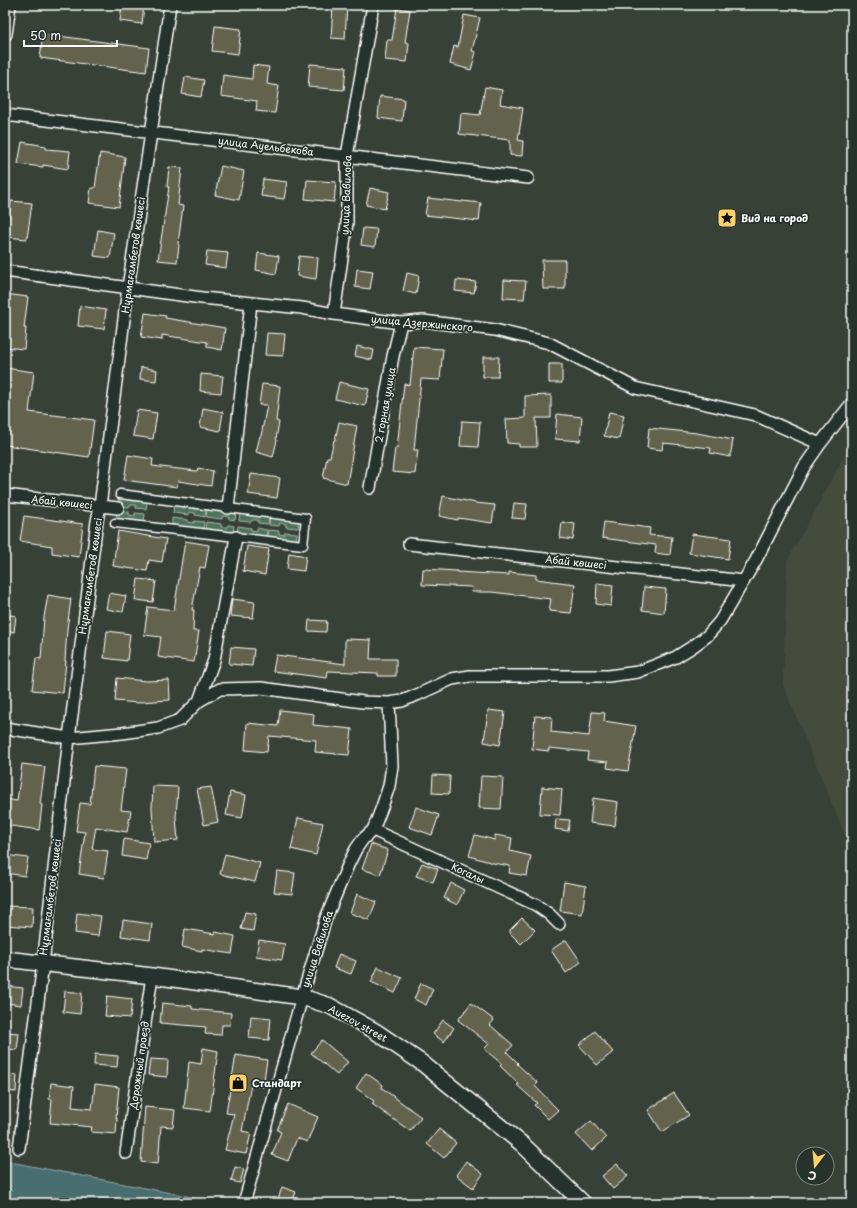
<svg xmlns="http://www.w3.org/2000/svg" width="857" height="1208" viewBox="0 0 857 1208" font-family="'Playpen Sans',sans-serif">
  <rect width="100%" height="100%" fill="#384137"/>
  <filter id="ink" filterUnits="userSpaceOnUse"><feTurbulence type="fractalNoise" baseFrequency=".025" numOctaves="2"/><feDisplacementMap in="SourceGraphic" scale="8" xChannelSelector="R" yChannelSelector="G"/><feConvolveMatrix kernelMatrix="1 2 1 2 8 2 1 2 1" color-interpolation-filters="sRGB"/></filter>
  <g filter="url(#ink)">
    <path fill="#454b3e" d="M851 444H852V852L783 685 787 561Z"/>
    <path fill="#50725c" stroke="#a8b8ae" d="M119 498 147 502 146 509 136 508V505H130L129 507 118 506Z
      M174 505 206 509 205 517 195 515V513L189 512V515L173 513Z
      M207 509 236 513 235 520 229 519V517L222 516V519L206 517Z
      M117 511 129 512V515L135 516V513L145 514 144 522 116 519Z
      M240 513 269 517 268 524 258 523V520H252L251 522 239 521Z
      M270 517 299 520 298 528 286 527V524L280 523 279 526 269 525Z
      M172 518 188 520V522L194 523V521L204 522 203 529 172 525Z
      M206 522 221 524V527H227L228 525 234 526 233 533 205 529Z
      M238 526 251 528V530L257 531V528L267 530 266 537 237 534Z
      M268 530 279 531V534L284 535 285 532 297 533 296 541 267 537Z"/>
    <path fill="#4a6e70" stroke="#92a8a9" d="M5 1161 192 1197 201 1203H5Z"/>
    <path fill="#63634e" stroke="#fff" d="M122 5H144L142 24 120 21Z
      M333 5H347L345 39 331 38Z
      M397 8 410 10 405 42 409 43 407 62 385 60 387 40H392Z
      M464 15 480 18 472 51 476 52 471 70 450 64 454 46 458 47Z
      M215 26 241 29 238 54 212 51Z
      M43 34 149 48 146 72 40 58Z
      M310 64 346 67 344 90 308 87Z
      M253 65 269 67 267 84 279 86 275 113 256 111 257 101 221 96 223 75 252 79Z
      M185 77 204 80 201 97 182 94Z
      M485 87 502 90 500 104 523 108 518 140 523 141 522 156 510 155V140L459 134 461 113 480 115Z
      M380 96 404 99 402 121 378 118Z
      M22 142 46 146V149L70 151 68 169 43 165V167L18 164Z
      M100 153 125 157 119 207 89 203 91 188H95Z
      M221 166 244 171 239 200 215 195Z
      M169 167 182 168 178 205 183 206 178 244 179 245 177 262 158 260 169 187H167Z
      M263 179 287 182 284 199 261 196Z
      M307 180 336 182 334 202 305 199Z
      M370 188 389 192 385 209 366 205Z
      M428 198 462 202V201L481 203 479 221 425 215Z
      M11 201 32 203 27 239 6 237Z
      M363 228 377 229 375 247 361 245Z
      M98 230 114 233 110 258 94 256Z
      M207 251 228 253 226 268 205 265Z
      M258 253 279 256 276 274 256 270Z
      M299 256 318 258 316 279 297 276Z
      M542 260H565V289H543Z
      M357 269 373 271 370 289 355 287Z
      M407 273 419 276 416 294 403 291Z
      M456 280 476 282 474 293 455 291Z
      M504 280 526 281 524 299 503 298Z
      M5 294 28 297 24 328H26L24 349 5 347Z
      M80 306 106 310 104 329 78 326Z
      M145 313 166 316 165 318 225 328 222 350 207 347V342L162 335V340L141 337Z
      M267 333 285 334 283 356 265 355Z
      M357 346 374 350 372 360 355 356Z
      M414 347 443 349 440 380 421 379 414 450H418L415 474 392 472 395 448H397L404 384 410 385Z
      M483 357H499L498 377H483Z
      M549 364H562V383H549Z
      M141 367 157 370 156 381 140 379Z
      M5 368 34 372 29 412 94 420 89 457 5 445Z
      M201 374 223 376 221 393 200 391Z
      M339 382 369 389 365 406 335 399Z
      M262 384 280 386 276 421 279 422 276 439 277 440 273 457 256 452 260 436H261L267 405H259Z
      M551 395V418H536L537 447H519V444L507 443 506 419 525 418V396Z
      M203 408 223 412 220 431 200 427Z
      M137 410 157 413 153 439 133 436Z
      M609 412 624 415 619 439 604 436Z
      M557 414 582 417 580 441 555 439Z
      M462 421 480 422 478 447 460 446Z
      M339 422 357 426 347 484 323 478 327 457H330L334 440H335Z
      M649 428 697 433 733 440 730 457 710 453 711 448 663 443 662 450 647 448Z
      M128 455 153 459 152 466 197 471 198 468 213 471 211 486 178 481 177 487 124 480Z
      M251 474 280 478 277 498 248 494Z
      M443 496 476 503 495 505 492 523 458 518V520L439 516Z
      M514 503 527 504 525 519 512 518Z
      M24 516 83 524 79 557 52 553V546L20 541Z
      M562 522 575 524 573 540 560 538Z
      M604 522 650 528 649 535 672 537 670 555 655 553 656 545 602 538Z
      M118 531 166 539 162 562 149 560 147 571 113 566Z
      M692 534 731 539 728 559 689 553Z
      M185 541 209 545 205 568 200 567 192 610H194L193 631H199L194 662 158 657 161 637 144 635 148 607 174 610Z
      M247 546 269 549 265 575 243 571Z
      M289 553 306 556 304 571 287 569Z
      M423 569 457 571V572L509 575V572L536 575V579L575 584 571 613 549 611 551 599 491 592H471L472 587 422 585Z
      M138 579 156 581 153 602 135 600Z
      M597 583 613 585 611 606 596 604Z
      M644 587 666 589 664 613 642 610Z
      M109 593 126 596 123 612 106 609Z
      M48 595 71 599 67 629 65 661H66L63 693 32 690 36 658 41 659 44 617Z
      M232 599 255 602 253 618 230 616Z
      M5 614 16 616 14 632 5 631Z
      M309 620 327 621 326 632 308 631Z
      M107 631 130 634 127 661 104 658Z
      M345 639 371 640 370 659H396V676H378V673L328 671 327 678 273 671 276 655 345 664Z
      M231 647 254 649 252 666 229 664Z
      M117 678 146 681 169 680 170 700 140 702 139 703 115 701Z
      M280 710 314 714 313 725 352 729 349 755 315 752 316 740 269 736 267 752 245 750 247 723 278 726Z
      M488 710 505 712 500 745 484 742Z
      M592 712 605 713 604 721 636 726 628 771 607 768 608 762 587 760 588 752 549 748V751L532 749 535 716 552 717 551 732 589 736Z
      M22 764 45 767 40 804 42 805 39 830 5 825V799L17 801Z
      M94 766 126 769 121 810 131 811 127 832 96 827 92 849 108 851 104 878 79 874 85 832 76 831 80 803 90 804Z
      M433 775 450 776 449 794 432 793Z
      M481 776 503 777 501 809 479 808Z
      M153 786 178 787 176 818 178 840 154 842 152 808Z
      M211 787 218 822 204 825 197 789Z
      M542 787 562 789 560 815 540 814Z
      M230 792 246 795 242 818 226 815Z
      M593 798 618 802 615 826 590 823Z
      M416 807 439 815 432 835 409 827Z
      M298 818 323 823 316 855 291 849Z
      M556 819 570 820 568 831 555 829Z
      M475 835 495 840V835L512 838 510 851 531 856 527 876 509 873 510 866 493 863 469 856Z
      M124 839 149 843 146 860 122 856Z
      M371 844 388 850 380 875 362 869Z
      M225 854 260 863 255 882 220 874Z
      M5 855 28 858 25 876 5 873Z
      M422 863 438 869 433 882 416 876Z
      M277 871 295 873 292 894 274 892Z
      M564 882 586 886 582 914 560 911Z
      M451 883 464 890 457 905 444 898Z
      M357 894 376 902 369 920 350 913Z
      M5 906 33 907 32 927 5 925Z
      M245 912 256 914 253 931 241 929Z
      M77 913 101 916 98 936 75 933Z
      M522 918 535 930 521 944 510 933V930Z
      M123 920 152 924 150 940 121 936Z
      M185 929 215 934V932L235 936 232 954 202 949V951L182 947Z
      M259 940 285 944 282 960 256 956Z
      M566 940 581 962 566 973 551 950Z
      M339 954 356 961 351 974 334 968Z
      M378 967 402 978 395 993 371 982Z
      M421 983 433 989 426 1005 414 999Z
      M5 986 23 988 21 1005 5 1003Z
      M65 991 82 993 80 1014 63 1012Z
      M107 996 132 999 130 1018 105 1016Z
      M162 1003 192 1006V1009L231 1013 230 1025H222L221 1035 205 1034 206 1027 160 1023Z
      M471 1003 494 1020 490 1025 513 1045 507 1052 518 1063 517 1064 538 1083 535 1086 558 1110 548 1119 534 1105 537 1103 517 1085 519 1084 500 1066 502 1064 484 1049 489 1044 458 1020Z
      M251 1016 271 1018 269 1040 249 1038Z
      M443 1020 454 1028 444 1042 433 1034Z
      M595 1031 613 1052 597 1065 579 1045Z
      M5 1032 19 1033 17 1050 5 1049Z
      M322 1040 348 1062 337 1075 311 1053Z
      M203 1048 218 1051 210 1111 184 1108 189 1062 201 1064Z
      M95 1054 118 1056 117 1067 94 1065Z
      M236 1055 267 1060 263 1087 251 1085 242 1131 251 1133 246 1154 225 1150 234 1114 226 1113Z
      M150 1059 168 1060 167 1077 148 1075Z
      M366 1073 383 1085 382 1088 421 1117 410 1131 372 1104 374 1101 356 1088Z
      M5 1074 17 1075 16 1092 5 1091Z
      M51 1083 74 1086 72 1107 92 1109 95 1084 119 1087 116 1118H117L116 1134 91 1132 92 1127 50 1123 52 1099H49Z
      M674 1093 689 1115 662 1132 648 1110Z
      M288 1104 318 1117 307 1142 297 1138 288 1161 272 1155 281 1132 277 1130Z
      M145 1107 175 1110 173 1127 161 1126 158 1164 141 1162Z
      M591 1121 606 1138 592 1151 576 1134Z
      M439 1129 456 1143 444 1158 427 1144Z
      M466 1161 483 1174 473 1188 456 1175Z
      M617 1164 628 1176 613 1189 602 1176Z
      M235 1167 244 1169 240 1183 231 1181Z
      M282 1187 296 1192 292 1203H277Z"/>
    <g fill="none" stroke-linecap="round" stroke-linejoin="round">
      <defs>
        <path id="pedestrian" d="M115 523 303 545 306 518 120 494"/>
        <path id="minor" d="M5 115 528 178
          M5 271 202 298 302 308 334 314 401 323 423 321 495 330 549 343 635 388 755 415 820 444
          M334 314 347 223V156L373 5
          M370 488 393 356 401 323
          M5 495 118 508
          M228 508 251 303
          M409 544 744 581
          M199 701 214 660 236 537
          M5 728 69 738 122 733 158 728 180 720 199 701 220 689 261 688 363 702 389 703 402 701 417 695 452 679 470 676H608L638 672 676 657 692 647 707 636 720 621 756 560 804 467 820 444 852 403
          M373 830 536 905 549 914 559 924
          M19 1148 43 964 69 738 97 521 100 506 128 288 170 5
          M126 1153 152 976
          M244 1203 302 997 326 918 349 863 356 849 363 839 373 830 382 807 389 786 392 766 389 703"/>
        <path id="tertiary" d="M5 34 9 5"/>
        <path id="secondary" d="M5 959 152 976 302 997 330 1006 375 1031 422 1063 522 1144 583 1203"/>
      </defs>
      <use href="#pedestrian" stroke="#fff" stroke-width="11"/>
      <use href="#minor" stroke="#fff" stroke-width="14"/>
      <use href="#tertiary" stroke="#fff" stroke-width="16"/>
      <use href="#secondary" stroke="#fff" stroke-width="18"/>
      <use href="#pedestrian" stroke="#26332d" stroke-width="8"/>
      <use href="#minor" stroke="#26332d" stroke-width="11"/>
      <use href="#tertiary" stroke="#26332d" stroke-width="13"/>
      <use href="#secondary" stroke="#26332d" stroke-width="15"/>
    </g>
  </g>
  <defs>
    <symbol id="sight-square" viewBox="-11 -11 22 22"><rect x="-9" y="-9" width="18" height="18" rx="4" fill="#ffd166" stroke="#26332d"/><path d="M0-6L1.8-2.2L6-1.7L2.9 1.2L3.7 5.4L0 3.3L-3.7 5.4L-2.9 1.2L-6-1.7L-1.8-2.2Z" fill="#111"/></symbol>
    <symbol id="shop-square" viewBox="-11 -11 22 22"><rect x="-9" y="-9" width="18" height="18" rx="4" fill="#ffd166" stroke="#26332d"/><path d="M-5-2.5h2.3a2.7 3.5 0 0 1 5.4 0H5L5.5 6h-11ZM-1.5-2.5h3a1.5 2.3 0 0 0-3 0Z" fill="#111"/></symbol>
  </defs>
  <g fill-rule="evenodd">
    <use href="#sight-square" x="716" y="207" width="22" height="22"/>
    <use href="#shop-square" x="227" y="1072" width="22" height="22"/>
  </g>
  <g text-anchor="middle" stroke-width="3.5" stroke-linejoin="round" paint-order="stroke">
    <g font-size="10" fill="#fff" stroke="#26332d">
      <text transform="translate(266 146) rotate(7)" y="4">улица Ауельбекова</text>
      <text transform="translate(346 195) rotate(-88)" y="4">улица Вавилова</text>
      <text transform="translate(133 255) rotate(-82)" y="4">Нұрмағамбетов көшесі</text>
      <text transform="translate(422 323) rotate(5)" y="4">улица Дзержинского</text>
      <text transform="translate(385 405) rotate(-80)" y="4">2 горная улица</text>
      <text transform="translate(62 502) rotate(6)" y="4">Абай көшесі</text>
      <text transform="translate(576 562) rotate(6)" y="4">Абай көшесі</text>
      <text transform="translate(90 576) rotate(-82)" y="4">Нұрмағамбетов көшесі</text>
      <text transform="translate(468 873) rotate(25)" y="4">Когалы</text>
      <text transform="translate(50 897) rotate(-83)" y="4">Нұрмағамбетов көшесі</text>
      <text transform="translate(317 949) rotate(-72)" y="4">улица Вавилова</text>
      <text transform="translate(358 1023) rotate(29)" y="4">Auezov street</text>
      <text transform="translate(139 1065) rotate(-82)" y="4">Дорожный проезд</text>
    </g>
    <g font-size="10" font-weight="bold" fill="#fff" stroke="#26332d" text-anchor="start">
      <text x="741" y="222">Вид на город</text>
      <text x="252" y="1087">Стандарт</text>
    </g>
  </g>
  <rect width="857" height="1208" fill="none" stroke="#26332d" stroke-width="20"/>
  <rect x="10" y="10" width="837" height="1188" fill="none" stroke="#fff" stroke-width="1.5" filter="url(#ink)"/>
  <g transform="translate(815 1166) rotate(196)"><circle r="19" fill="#26332d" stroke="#7d8581"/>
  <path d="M0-3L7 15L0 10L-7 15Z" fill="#ffd166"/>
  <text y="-6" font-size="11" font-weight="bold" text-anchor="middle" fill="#ffffff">С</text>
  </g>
  <path d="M24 40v6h93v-6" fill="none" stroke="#ffffff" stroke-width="2"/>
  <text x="30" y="40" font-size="12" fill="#ffffff" stroke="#26332d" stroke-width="3" paint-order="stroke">50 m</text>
</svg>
